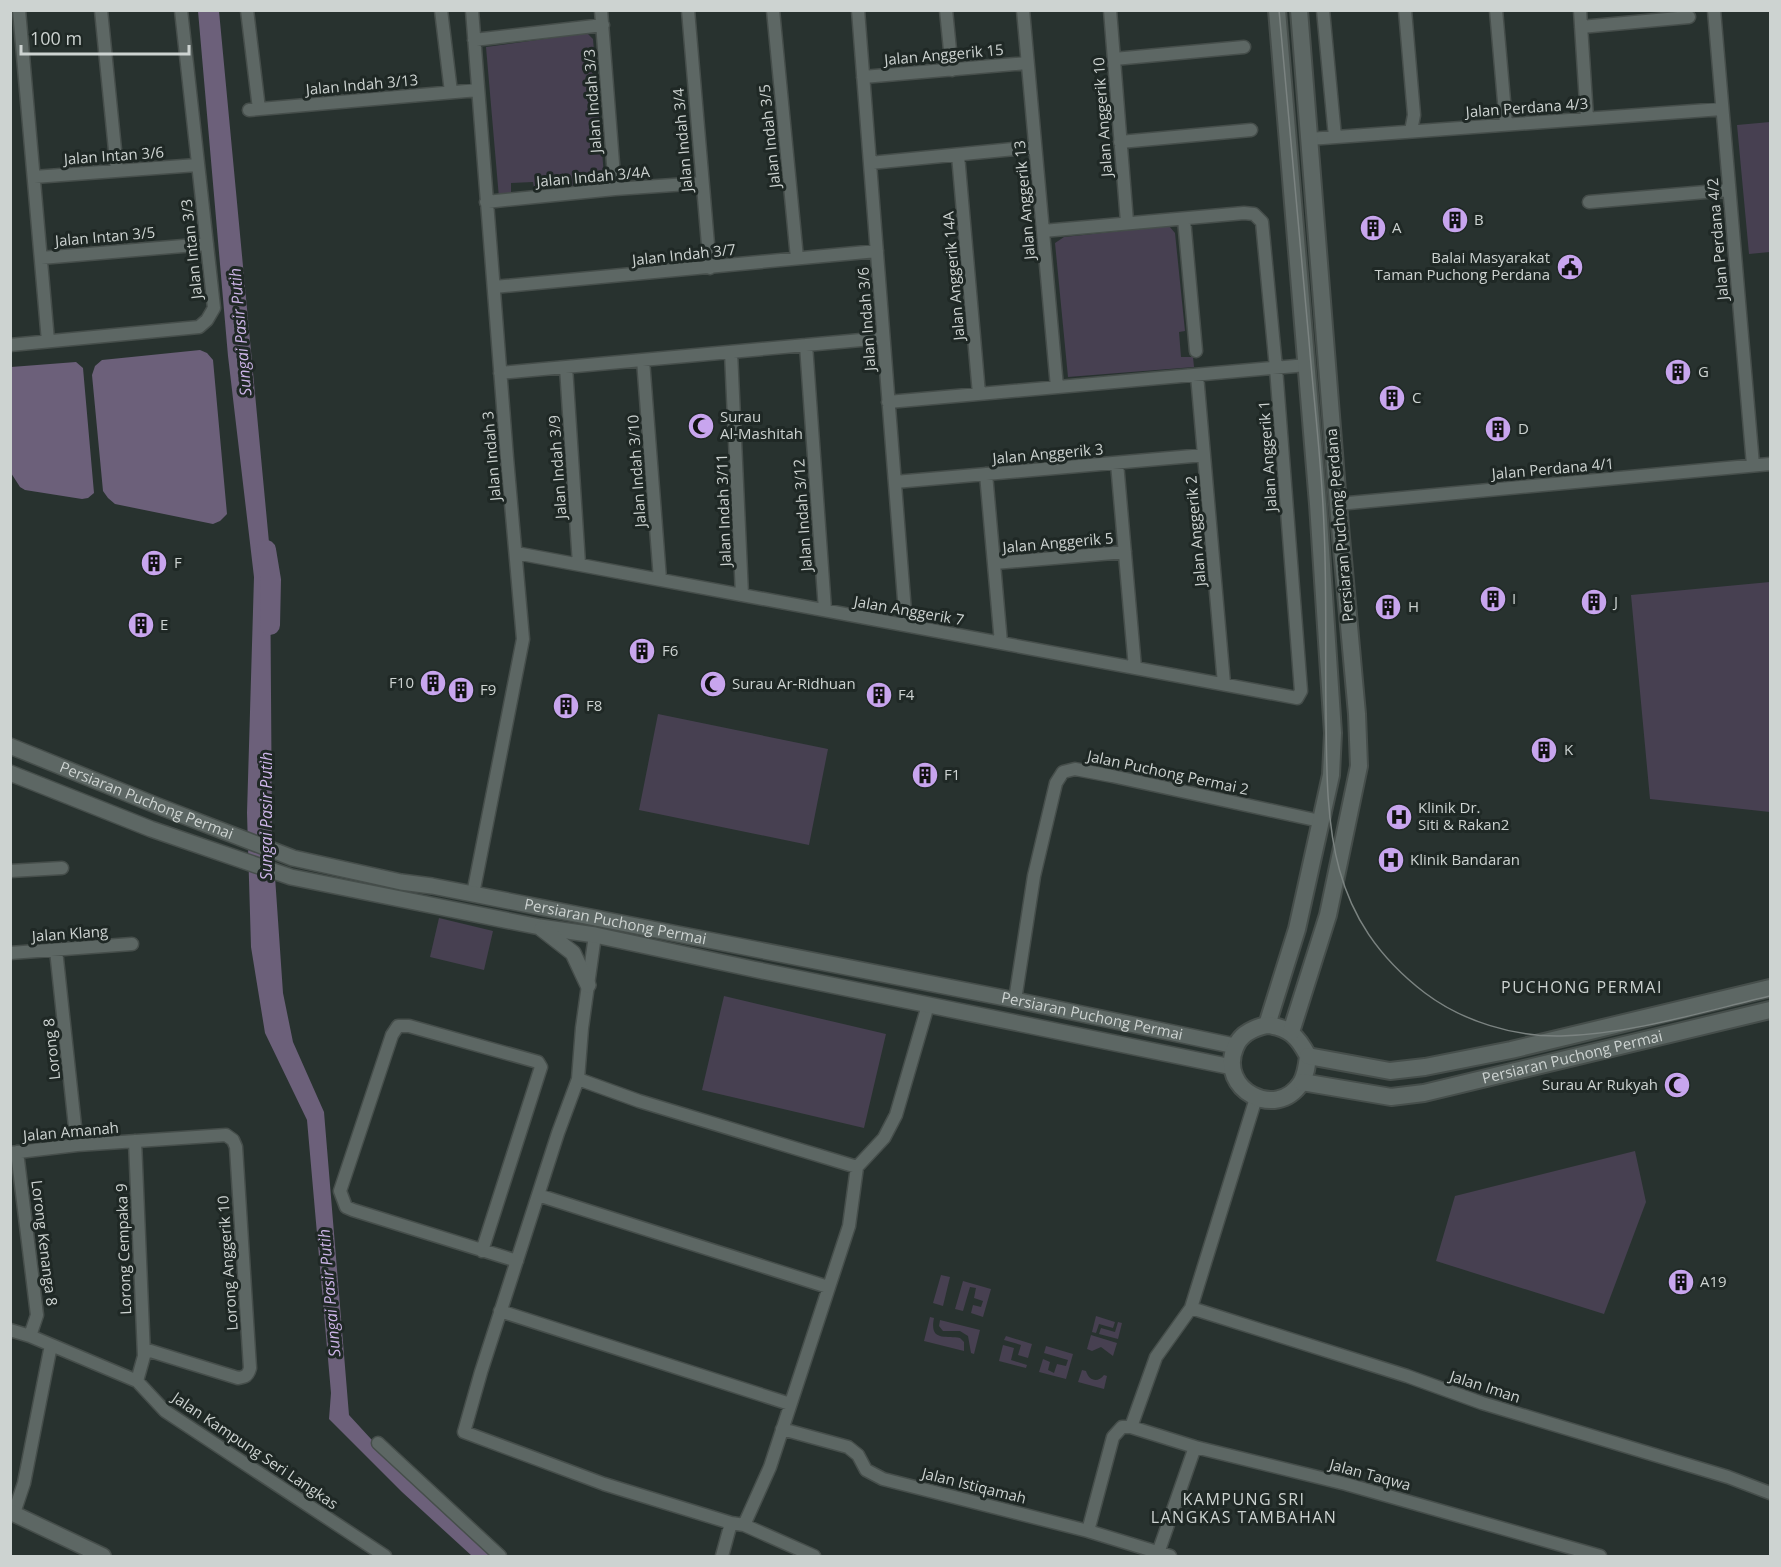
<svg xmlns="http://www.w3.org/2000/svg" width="1781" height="1567" viewBox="0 0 1781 1567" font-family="'Open Sans',sans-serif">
  <rect width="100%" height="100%" fill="#28322f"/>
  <path fill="#474051" d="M587 33 593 39 604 176 593 184 534 188 533 182 511 183V197L499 198 486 47Z
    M1770 122V252L1749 254 1737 125Z
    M1169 226 1175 233 1185 331 1179 332 1181 357H1193L1194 367 1068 377 1055 243 1064 237Z
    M1770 582V812L1650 799 1631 595Z
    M658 714 828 749 809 845 639 810Z
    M439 918 493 931 484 970 430 957Z
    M724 996 886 1034 864 1128 702 1090Z
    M1635 1151 1646 1202 1604 1314 1436 1261 1455 1196Z
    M941 1275 950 1277 943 1306 933 1303Z
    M963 1281 991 1289 983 1317 971 1313 973 1305 981 1307 983 1301 974 1298 976 1288 970 1287 963 1311 955 1309Z
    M1096 1316 1115 1322 1113 1328 1099 1324 1096 1333 1092 1332Z
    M930 1317 934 1318C929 1342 946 1335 960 1338L964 1342V1351L924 1341Z
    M940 1320 980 1330 974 1354 971 1353 968 1336 960 1331H943L939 1326Z
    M1118 1322 1122 1323 1118 1339 1099 1334 1101 1328 1115 1332Z
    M1091 1335 1117 1343 1113 1356 1101 1347 1092 1351 1087 1349Z
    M1006 1336 1032 1344 1028 1358 1018 1355 1021 1345 1004 1340Z
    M1003 1345 1014 1348 1011 1360 1027 1365 1026 1368 999 1361Z
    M1046 1346 1073 1354 1066 1379 1039 1372 1043 1359 1050 1362 1048 1370 1054 1373 1057 1364 1066 1366 1068 1360 1044 1353Z
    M1082 1370 1086 1371C1089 1381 1098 1383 1104 1375L1107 1376 1104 1389 1078 1382Z"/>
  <path fill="#6c607a" d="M198 11H219L270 553 272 833 283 993 293 1042 324 1112 349 1415 371 1439 497 1556H472L402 1492 329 1419 331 1393 307 1120 265 1033 251 947 247 813 254 577 228 356Z
    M200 350 207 353 213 360 227 514 220 521 213 524 115 504 108 498 103 491 92 375 95 366 102 360Z
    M76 362 83 368 94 493 88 498 82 499 25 490 20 487 11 473V367Z"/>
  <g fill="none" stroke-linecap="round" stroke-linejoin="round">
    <path stroke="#6c607a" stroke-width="20" d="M266 550 271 580 270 625"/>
    <defs>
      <path id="minor" d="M19 10 48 341
        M101 10 117 170
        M247 10 259 109
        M441 10 451 92
        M472 10 507 458 523 639 473 894
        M601 10 615 189
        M688 10 710 268
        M773 10 797 258
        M858 10 906 625
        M946 10 952 70
        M1023 10 1057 387
        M1110 10 1127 222
        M1323 10 1335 137
        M1405 10 1414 115 1411 131
        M1496 10 1506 124
        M1580 10 1587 118
        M1714 10 1753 465
        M1581 27 1689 17
        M474 40 603 25
        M1114 59 1244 47
        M863 77 1027 63
        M249 110 478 90
        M1309 139 1722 109
        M1120 142 1251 130
        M958 155 979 394
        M870 163 1035 147
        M34 177 197 165
        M486 202 615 189 702 183
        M1589 202 1729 190
        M1184 219 1196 351
        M41 258 207 244
        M494 287 877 251
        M10 345 199 327 207 320 214 308 181 10
        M806 345 825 610
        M731 352 742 595
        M643 360 660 579
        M566 367 579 564
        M500 373 883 338
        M1197 375 1224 684
        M888 402 1307 365
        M1117 463 1135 668
        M986 474 1001 643
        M895 482 1204 455
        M1338 504 1770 464
        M516 553 1297 698 1301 691 1276 368 1262 222 1254 214 1244 213 1043 231
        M994 563 1125 552
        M10 871 62 868
        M595 935 582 1028 578 1079 558 1133 481 1372 464 1432 604 1484 731 1523 744 1525 770 1467 849 1226 857 1167 884 1138 896 1115 928 1005
        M56 950 77 1145
        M10 953 132 944
        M1015 1000 1034 876 1056 783 1063 772 1075 769 1112 776 1320 821
        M578 1079 639 1101 857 1167
        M135 1141 144 1356 137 1381
        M17 1152 37 1315 30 1336
        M10 1153 77 1145 226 1135 233 1140 236 1147 250 1368C248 1376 245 1377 238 1378L144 1349
        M538 1195 828 1287
        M482 1251 541 1067 538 1062 409 1026H398L392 1035 340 1191 346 1207 353 1210 517 1261
        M1191 1308 1407 1376 1482 1403 1728 1477 1770 1493
        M500 1311 790 1404
        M10 1330 30 1336 137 1381 165 1411 385 1556
        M1131 1427 1156 1357 1191 1308 1256 1098
        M782 1429 848 1447 858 1455 866 1470 883 1479 1088 1531 1170 1556
        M378 1443 500 1556
        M14 1513 24 1483 51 1345
        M744 1525 814 1556
        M1088 1531 1113 1437 1122 1427H1131L1195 1447 1346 1484 1600 1556
        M722 1556 731 1523
        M1157 1556 1195 1447"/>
      <g id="tertiary">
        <path id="s1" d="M10 746 158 806 293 858 401 882 432 886 1015 1000 1235 1046"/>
        <path d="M10 773 151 829 291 877 540 927 595 935 753 969 1232 1067"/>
        <path d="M542 929 573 953 588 985"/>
        <path d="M10 1512 103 1556"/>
      </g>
      <g id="secondary">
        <path d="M1267 1025 1297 929 1331 775 1333 733 1318 504 1277 10"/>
        <path d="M1267 1025C1289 1027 1298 1037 1308 1056 1307 1065 1306 1075 1301 1083 1276 1121 1218 1089 1235 1048 1240 1034 1253 1028 1267 1025Z"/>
        <path d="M1291 1032 1328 915 1359 766 1357 714 1338 504 1299 10"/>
        <path d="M1308 1056 1390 1071 1425 1067 1511 1050 1770 988"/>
        <path id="s2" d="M1302 1082 1391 1097 1424 1093 1770 1010"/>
      </g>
    </defs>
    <use href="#minor" stroke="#464e4b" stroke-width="15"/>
    <use href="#tertiary" stroke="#464e4b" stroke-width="18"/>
    <use href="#secondary" stroke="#464e4b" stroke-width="20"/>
    <use href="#minor" stroke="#5d6764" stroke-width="12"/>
    <use href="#tertiary" stroke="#5d6764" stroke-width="15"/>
    <use href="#secondary" stroke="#5d6764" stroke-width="16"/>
    <path stroke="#7b8381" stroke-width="1.5" d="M1279 10C1289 121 1299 231 1309 341 1314 403 1322 465 1324 527 1327 589 1325 651 1326 713 1327 827 1326 917 1425 993 1462 1021 1514 1037 1561 1036 1631 1034 1702 1012 1770 996"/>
  </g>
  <defs>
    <symbol id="building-disc" viewBox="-11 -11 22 22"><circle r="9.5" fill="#c8a5ee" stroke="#1f2825"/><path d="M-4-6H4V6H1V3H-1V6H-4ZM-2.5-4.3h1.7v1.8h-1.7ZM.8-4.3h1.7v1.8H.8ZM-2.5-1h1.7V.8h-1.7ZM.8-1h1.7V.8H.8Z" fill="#111"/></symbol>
    <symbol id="civic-disc" viewBox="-11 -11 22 22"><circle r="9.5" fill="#c8a5ee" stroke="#1f2825"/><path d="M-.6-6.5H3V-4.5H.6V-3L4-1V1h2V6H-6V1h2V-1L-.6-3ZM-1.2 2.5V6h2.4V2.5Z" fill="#111"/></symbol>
    <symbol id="mosque-disc" viewBox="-11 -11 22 22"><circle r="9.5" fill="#c8a5ee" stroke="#1f2825"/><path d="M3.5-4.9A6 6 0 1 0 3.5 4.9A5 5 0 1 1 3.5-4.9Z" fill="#111"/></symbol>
    <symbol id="hospital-disc" viewBox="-11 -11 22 22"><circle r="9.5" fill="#c8a5ee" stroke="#1f2825"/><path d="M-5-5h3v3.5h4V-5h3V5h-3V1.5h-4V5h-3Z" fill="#111"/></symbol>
  </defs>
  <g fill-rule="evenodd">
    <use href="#building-disc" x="1440" y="205" width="30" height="30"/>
    <use href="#building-disc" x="1358" y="213" width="30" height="30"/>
    <use href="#civic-disc" x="1555" y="252" width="30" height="30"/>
    <use href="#building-disc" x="1663" y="357" width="30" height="30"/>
    <use href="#building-disc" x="1377" y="383" width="30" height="30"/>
    <use href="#mosque-disc" x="686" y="411" width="30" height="30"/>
    <use href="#building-disc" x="1483" y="414" width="30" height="30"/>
    <use href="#building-disc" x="139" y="548" width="30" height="30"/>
    <use href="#building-disc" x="1478" y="584" width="30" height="30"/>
    <use href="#building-disc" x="1579" y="587" width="30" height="30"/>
    <use href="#building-disc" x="1373" y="592" width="30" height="30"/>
    <use href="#building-disc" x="126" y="610" width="30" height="30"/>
    <use href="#building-disc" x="627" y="636" width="30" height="30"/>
    <use href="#building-disc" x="418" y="668" width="30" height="30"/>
    <use href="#mosque-disc" x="698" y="669" width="30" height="30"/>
    <use href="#building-disc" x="446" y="675" width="30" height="30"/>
    <use href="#building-disc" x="864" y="680" width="30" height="30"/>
    <use href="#building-disc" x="551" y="691" width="30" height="30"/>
    <use href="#building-disc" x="1529" y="735" width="30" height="30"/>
    <use href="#building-disc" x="910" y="760" width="30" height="30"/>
    <use href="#hospital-disc" x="1384" y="802" width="30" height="30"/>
    <use href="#hospital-disc" x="1376" y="845" width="30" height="30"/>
    <use href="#mosque-disc" x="1662" y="1070" width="30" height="30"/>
    <use href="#building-disc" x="1666" y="1267" width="30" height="30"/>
  </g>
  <g text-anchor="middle" stroke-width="6" stroke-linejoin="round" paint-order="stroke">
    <g font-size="15" fill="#cdd3d1" stroke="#1f2825">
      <text transform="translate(944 55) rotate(-5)" y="5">Jalan Anggerik 15</text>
      <text transform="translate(362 85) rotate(-5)" y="5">Jalan Indah 3/13</text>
      <text transform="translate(593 101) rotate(-94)" y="5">Jalan Indah 3/3</text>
      <text transform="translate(1527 108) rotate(-4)" y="5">Jalan Perdana 4/3</text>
      <text transform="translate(1103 117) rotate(-94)" y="5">Jalan Anggerik 10</text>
      <text transform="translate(770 136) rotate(-96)" y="5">Jalan Indah 3/5</text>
      <text transform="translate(683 140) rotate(-95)" y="5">Jalan Indah 3/4</text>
      <text transform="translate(114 156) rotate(-4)" y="5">Jalan Intan 3/6</text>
      <text transform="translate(593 177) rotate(-5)" y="5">Jalan Indah 3/4A</text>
      <text transform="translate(1025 200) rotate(-95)" y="5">Jalan Anggerik 13</text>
      <text transform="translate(105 237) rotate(-5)" y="5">Jalan Intan 3/5</text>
      <text transform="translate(1718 239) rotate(-95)" y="5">Jalan Perdana 4/2</text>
      <text transform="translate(192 249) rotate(-96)" y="5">Jalan Intan 3/3</text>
      <text transform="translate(684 255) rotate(-6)" y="5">Jalan Indah 3/7</text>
      <text transform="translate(954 276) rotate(-95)" y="5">Jalan Anggerik 14A</text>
      <text transform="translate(867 319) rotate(-94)" y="5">Jalan Indah 3/6</text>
      <text transform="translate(1048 454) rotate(-5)" y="5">Jalan Anggerik 3</text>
      <text transform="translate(492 456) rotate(-95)" y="5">Jalan Indah 3</text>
      <text transform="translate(1268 456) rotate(-94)" y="5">Jalan Anggerik 1</text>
      <text transform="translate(558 467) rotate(-94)" y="5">Jalan Indah 3/9</text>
      <text transform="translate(1553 469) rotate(-5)" y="5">Jalan Perdana 4/1</text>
      <text transform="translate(637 471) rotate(-94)" y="5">Jalan Indah 3/10</text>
      <text transform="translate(724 510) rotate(-92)" y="5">Jalan Indah 3/11</text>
      <text transform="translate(803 515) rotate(-94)" y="5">Jalan Indah 3/12</text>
      <text transform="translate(1340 525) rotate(-95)" y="5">Persiaran Puchong Perdana</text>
      <text transform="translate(1196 531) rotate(-95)" y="5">Jalan Anggerik 2</text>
      <text transform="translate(1058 543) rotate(-5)" y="5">Jalan Anggerik 5</text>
      <text transform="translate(909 611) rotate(10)" y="5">Jalan Anggerik 7</text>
      <text transform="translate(1168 773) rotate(12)" y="5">Jalan Puchong Permai 2</text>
      <text dy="5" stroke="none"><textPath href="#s1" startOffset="147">Persiaran Puchong Permai</textPath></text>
      <text dy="5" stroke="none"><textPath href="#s1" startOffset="633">Persiaran Puchong Permai</textPath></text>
      <text transform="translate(70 934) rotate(-4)" y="5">Jalan Klang</text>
      <text dy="5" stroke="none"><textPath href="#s1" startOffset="1119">Persiaran Puchong Permai</textPath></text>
      <text transform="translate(52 1049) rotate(-96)" y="5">Lorong 8</text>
      <text dy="5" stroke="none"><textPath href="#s2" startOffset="276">Persiaran Puchong Permai</textPath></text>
      <text transform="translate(71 1132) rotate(-5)" y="5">Jalan Amanah</text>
      <text transform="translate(44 1243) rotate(83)" y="5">Lorong Kenanga 8</text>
      <text transform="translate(124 1249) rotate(-92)" y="5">Lorong Cempaka 9</text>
      <text transform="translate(228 1263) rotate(-94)" y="5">Lorong Anggerik 10</text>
      <text transform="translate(1485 1387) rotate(18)" y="5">Jalan Iman</text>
      <text transform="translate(255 1451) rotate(34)" y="5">Jalan Kampung Seri Langkas</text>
      <text transform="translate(1370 1475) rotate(15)" y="5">Jalan Taqwa</text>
      <text transform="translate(974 1486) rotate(14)" y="5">Jalan Istiqamah</text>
    </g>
    <g font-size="15" fill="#cdd3d1" stroke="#1f2825" text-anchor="start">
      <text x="1474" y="225">B</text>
      <text x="1392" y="233">A</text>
      <text x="1550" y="263" text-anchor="end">Balai Masyarakat<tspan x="1550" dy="17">Taman Puchong Perdana</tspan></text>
      <text x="1698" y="377">G</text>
      <text x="1412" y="403">C</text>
      <text x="720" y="422">Surau<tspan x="720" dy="17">Al-Mashitah</tspan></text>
      <text x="1518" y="434">D</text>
      <text x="174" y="568">F</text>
      <text x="1512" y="604">I</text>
      <text x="1614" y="607">J</text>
      <text x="1408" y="612">H</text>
      <text x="160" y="630">E</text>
      <text x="662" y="656">F6</text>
      <text x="414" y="688" text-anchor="end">F10</text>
      <text x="732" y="689">Surau Ar-Ridhuan</text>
      <text x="480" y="695">F9</text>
      <text x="898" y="700">F4</text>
      <text x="586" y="711">F8</text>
      <text x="1564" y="755">K</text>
      <text x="944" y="780">F1</text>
      <text x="1418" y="813">Klinik Dr.<tspan x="1418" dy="17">Siti &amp; Rakan2</tspan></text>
      <text x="1410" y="865">Klinik Bandaran</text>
      <text x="1658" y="1090" text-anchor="end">Surau Ar Rukyah</text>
      <text x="1700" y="1287">A19</text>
    </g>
    <g font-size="16" font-style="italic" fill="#cdb5e8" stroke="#1f2825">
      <text transform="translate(240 332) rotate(-95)" y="6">Sungai Pasir Putih</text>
      <text transform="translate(266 816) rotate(-90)" y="6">Sungai Pasir Putih</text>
      <text transform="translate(329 1293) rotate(-95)" y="6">Sungai Pasir Putih</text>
    </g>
    <g font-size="16" letter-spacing="1.5" fill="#cdd3d1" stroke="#1f2825">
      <text x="1582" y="993">PUCHONG PERMAI</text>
      <text x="1244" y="1505">KAMPUNG SRI<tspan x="1244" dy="18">LANGKAS TAMBAHAN</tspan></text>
    </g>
  </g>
  <rect width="1781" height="1567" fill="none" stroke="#cdd3d1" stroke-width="24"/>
  <path d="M21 45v9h168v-9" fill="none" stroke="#cdd3d1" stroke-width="3"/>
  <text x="30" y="45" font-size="18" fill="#cdd3d1" stroke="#1f2825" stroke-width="4.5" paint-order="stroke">100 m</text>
</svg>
